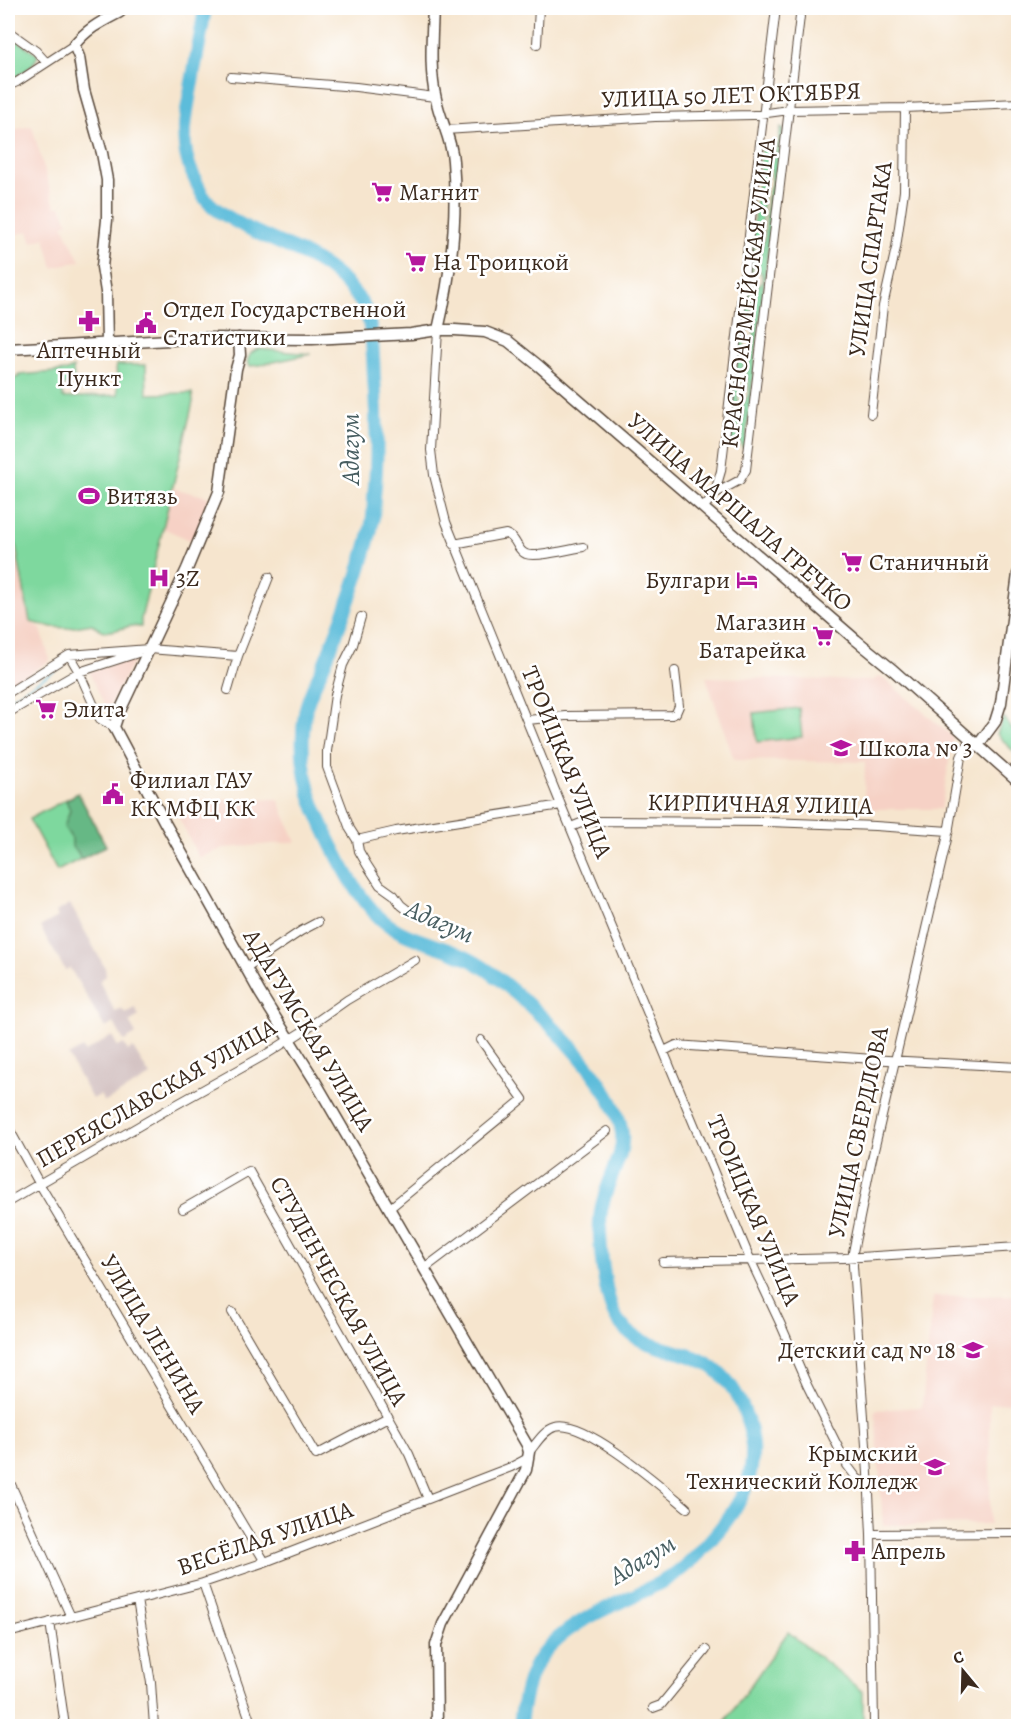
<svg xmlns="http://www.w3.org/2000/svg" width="1026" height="1734" viewBox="0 0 1026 1734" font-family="Alegreya,serif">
  <rect width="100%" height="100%" fill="#fff"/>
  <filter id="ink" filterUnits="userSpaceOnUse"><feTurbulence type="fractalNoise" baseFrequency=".0167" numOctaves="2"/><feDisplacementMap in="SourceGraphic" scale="12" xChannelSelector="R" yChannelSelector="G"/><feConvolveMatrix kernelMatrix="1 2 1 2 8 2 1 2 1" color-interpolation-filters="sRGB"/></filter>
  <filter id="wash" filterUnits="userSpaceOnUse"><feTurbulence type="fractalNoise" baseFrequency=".008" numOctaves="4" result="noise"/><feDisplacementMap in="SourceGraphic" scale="24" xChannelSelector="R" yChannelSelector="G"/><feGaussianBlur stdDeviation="1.35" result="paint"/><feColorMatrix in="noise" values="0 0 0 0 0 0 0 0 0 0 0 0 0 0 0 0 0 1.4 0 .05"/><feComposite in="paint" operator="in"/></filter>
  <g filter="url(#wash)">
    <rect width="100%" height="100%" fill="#f6e5ce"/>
    <path fill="#f6d1c5" d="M32 126 55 207 61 206 68 222 63 226 80 261 53 268 45 238 32 242 28 231 14 235 12 226 8 227V131Z
      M172 488 209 497 206 509 192 541 163 528Z
      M8 504 30 622 41 629 50 661 8 686Z
      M136 657 107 710 89 672Z
      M881 676 953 737 941 809H864L865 762 734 760 706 677 871 681Z
      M278 799 296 842 224 848 199 858 172 804 191 800Z
      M1018 1295V1402L990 1404V1524L883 1525 875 1410 922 1407 933 1297Z"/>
    <path fill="#d1bfbf" d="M70 904 105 968 106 976 99 981 115 1012 122 1009 125 1013 135 1008 139 1016 129 1022 136 1034 124 1041 114 1023 105 1028 70 968 65 970 40 927 58 917 56 912Z
      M112 1036 118 1047 124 1044 128 1051 133 1048 150 1076 105 1102 100 1095 92 1099 68 1056 82 1048 85 1052Z"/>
    <path fill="#7ed89e" stroke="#5c815e" stroke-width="1.5" d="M8 34 38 55C35 66 18 77 8 80Z
      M781 127 784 129 778 162 745 449 742 447 740 441 744 412 743 405 748 395 749 387 746 373 752 352 754 333 753 297 754 291 762 281V276L758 266 765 236 767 199 772 180 770 165 777 149Z
      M762 148 773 149C759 179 764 207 761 239 755 240 754 243 754 249L758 253 753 267 750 293 751 321 747 330 744 347 746 358 741 373 738 396 740 414 737 441 729 447H727Z
      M259 349 311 354 260 365 250 366 247 362C249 355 251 351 259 349Z
      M116 365H146L147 394 192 393 193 402 185 436 141 619V627C138 627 134 626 131 626 116 629 106 637 92 624L68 628 52 627 30 622 8 504V426L14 424 12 379 19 377V375L67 371 73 368 74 381H69L62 388 63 398 118 395Z
      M799 708 802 737 757 742 754 713Z
      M1003 717 1018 737V756L997 734Z
      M78 793 106 846 57 871 29 819Z
      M788 1632 863 1692V1726H722Z"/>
    <path fill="#66b885" stroke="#507152" stroke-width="1.5" d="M78 793 106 846 81 859 77 851 72 847V839L64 827 70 810 66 800Z"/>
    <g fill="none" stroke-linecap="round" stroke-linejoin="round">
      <path stroke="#5cbcda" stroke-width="2" d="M8 700 63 666"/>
      <path stroke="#5cbcda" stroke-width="14" d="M205 8C201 36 195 64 190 93 187 110 183 129 185 146 186 158 189 167 194 177 195 179 202 195 204 197 210 205 219 212 228 217 268 243 317 251 349 287 356 295 364 304 367 314 373 334 373 357 374 378 377 417 378 458 374 497 374 508 373 519 371 529 360 575 342 619 325 662 318 679 308 694 305 713 300 745 303 778 315 808 329 841 354 895 381 919 406 941 441 944 469 959 489 969 504 983 521 998 553 1026 585 1057 607 1094 638 1147 614 1156 602 1206 596 1230 604 1303 619 1322 639 1348 669 1347 696 1358 730 1371 749 1410 752 1445 754 1477 743 1499 724 1524 709 1543 691 1564 670 1577 628 1603 574 1614 542 1655 528 1672 522 1705 520 1726"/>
    </g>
  </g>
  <g filter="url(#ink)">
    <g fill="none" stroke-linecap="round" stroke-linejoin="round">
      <defs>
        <path id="minor" d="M8 31 36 51 46 62
          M537 44 539 8
          M231 77 356 87 435 97
          M8 86 17 82 74 45
          M445 130 655 117 753 115 789 110 905 108 1018 103
          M438 330 431 450 434 475 446 522 561 805 750 1259 781 1325 807 1385 847 1465 856 1477 869 1488
          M871 414 883 306 896 248 904 191 905 108
          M714 494 740 480 746 470 801 8
          M703 508 714 495 721 471 776 8
          M454 544 506 534C517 537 516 550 526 554 535 558 572 549 583 547
          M361 617 353 645 343 665 335 695 327 751V767L350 829 357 840 359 851 367 865 380 885 394 895 401 905 410 912 419 916
          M69 655 79 672 100 719 114 727
          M228 690 238 656 269 577
          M8 693 69 655 149 649 238 656
          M8 713 79 672 138 653
          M528 720 565 716 672 715 676 713 679 706 675 671
          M571 827 581 823 596 821 769 822 875 826 949 831
          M357 840 396 831 561 805
          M247 967 301 931 318 922
          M664 1051 676 1045 887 1060 1018 1067
          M8 1127 39 1183 265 1562
          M8 1202 163 1112 265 1055 300 1033 347 1000 415 960
          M390 1208 523 1099 481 1040
          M183 1209 249 1171 409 1454 428 1499
          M663 1262 844 1258 1018 1247
          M425 1268 607 1131
          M232 1312 316 1455 388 1417
          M529 1452C536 1444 544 1430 555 1427 584 1418 664 1489 687 1508
          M8 1478 71 1617
          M871 1534 1018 1533
          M203 1583 252 1726
          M137 1600 151 1683 154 1726
          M50 1622 65 1726
          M8 1633 203 1583 265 1562 511 1467 528 1458
          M653 1708 661 1705 706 1650
          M874 1726 871 1534 868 1473 853 1266V1252L871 1163 947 839 961 757 967 744 978 745"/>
        <path id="major" d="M433 8C432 37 429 70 436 99 440 120 452 140 453 161 458 218 451 275 438 330
          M239 338 240 355 236 369 219 492 187 569 118 715 114 727 165 823 260 993 315 1081 527 1445 529 1452 526 1470 443 1624 436 1645 437 1726
          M107 343 106 292 102 267 107 220V180L102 153 84 90 79 57 74 45C88 28 101 22 120 12L118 8
          M8 349 205 338 312 339 411 334 438 330H455L485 332 498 337 508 341 539 366 856 640 893 670 1018 781
          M978 745 995 722 1001 703 1018 574"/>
      </defs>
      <use href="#minor" stroke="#574638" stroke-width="10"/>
      <use href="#major" stroke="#574638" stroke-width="13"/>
      <use href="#minor" stroke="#fff" stroke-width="8"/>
      <use href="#major" stroke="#fff" stroke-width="10"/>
    </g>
  </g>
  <defs>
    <symbol id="supermarket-bare" viewBox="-9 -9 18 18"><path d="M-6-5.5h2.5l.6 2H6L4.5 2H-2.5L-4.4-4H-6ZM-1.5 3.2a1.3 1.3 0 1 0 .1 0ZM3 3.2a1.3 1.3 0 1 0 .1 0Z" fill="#b5179e" stroke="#fff" stroke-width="2.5" paint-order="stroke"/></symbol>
    <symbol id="pharmacy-bare" viewBox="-9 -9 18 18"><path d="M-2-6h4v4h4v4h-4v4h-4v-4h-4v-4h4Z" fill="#b5179e" stroke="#fff" stroke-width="2.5" paint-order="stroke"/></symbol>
    <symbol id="civic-bare" viewBox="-9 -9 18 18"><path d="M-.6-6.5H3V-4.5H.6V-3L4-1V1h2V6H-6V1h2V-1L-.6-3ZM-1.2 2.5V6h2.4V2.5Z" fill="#b5179e" stroke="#fff" stroke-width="2.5" paint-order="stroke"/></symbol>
    <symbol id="stadium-bare" viewBox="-9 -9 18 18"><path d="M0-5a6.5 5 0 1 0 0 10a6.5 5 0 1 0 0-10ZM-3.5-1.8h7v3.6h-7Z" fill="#b5179e" stroke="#fff" stroke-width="2.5" paint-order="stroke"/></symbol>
    <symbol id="hospital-bare" viewBox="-9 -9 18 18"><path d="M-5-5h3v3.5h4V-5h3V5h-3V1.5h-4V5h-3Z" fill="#b5179e" stroke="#fff" stroke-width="2.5" paint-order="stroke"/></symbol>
    <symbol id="hotel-bare" viewBox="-9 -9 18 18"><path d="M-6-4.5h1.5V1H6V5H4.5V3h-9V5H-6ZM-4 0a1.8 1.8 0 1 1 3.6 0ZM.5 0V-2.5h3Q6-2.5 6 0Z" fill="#b5179e" stroke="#fff" stroke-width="2.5" paint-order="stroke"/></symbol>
    <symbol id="school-bare" viewBox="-9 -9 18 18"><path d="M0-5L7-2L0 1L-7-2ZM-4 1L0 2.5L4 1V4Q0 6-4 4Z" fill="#b5179e" stroke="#fff" stroke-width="2.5" paint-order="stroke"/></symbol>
    <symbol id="university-bare" viewBox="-9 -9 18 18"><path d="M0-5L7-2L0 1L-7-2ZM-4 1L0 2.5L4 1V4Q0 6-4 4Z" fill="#b5179e" stroke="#fff" stroke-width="2.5" paint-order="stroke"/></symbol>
  </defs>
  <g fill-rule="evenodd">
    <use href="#supermarket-bare" x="367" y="177" width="30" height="30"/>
    <use href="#supermarket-bare" x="401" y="247" width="30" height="30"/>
    <use href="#pharmacy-bare" x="74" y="306" width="30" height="30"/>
    <use href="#civic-bare" x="131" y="308" width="30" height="30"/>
    <use href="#stadium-bare" x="74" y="481" width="30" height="30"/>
    <use href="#supermarket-bare" x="837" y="547" width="30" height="30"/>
    <use href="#hospital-bare" x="144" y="563" width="30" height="30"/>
    <use href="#hotel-bare" x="732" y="565" width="30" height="30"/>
    <use href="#supermarket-bare" x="808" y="621" width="30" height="30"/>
    <use href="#supermarket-bare" x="31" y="694" width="30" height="30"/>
    <use href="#school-bare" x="826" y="733" width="30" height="30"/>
    <use href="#civic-bare" x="98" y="779" width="30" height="30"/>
    <use href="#school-bare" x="958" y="1335" width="30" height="30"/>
    <use href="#university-bare" x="920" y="1452" width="30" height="30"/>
    <use href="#pharmacy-bare" x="840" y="1536" width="30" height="30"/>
  </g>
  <g text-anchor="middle" stroke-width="5" stroke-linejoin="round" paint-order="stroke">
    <g font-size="24" fill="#3b2a1e" stroke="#fff">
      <text transform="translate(731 95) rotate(-2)" y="8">УЛИЦА 50 ЛЕТ ОКТЯБРЯ</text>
      <text transform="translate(870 259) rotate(-82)" y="8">УЛИЦА СПАРТАКА</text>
      <text transform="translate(748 293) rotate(-83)" y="8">КРАСНОАРМЕЙСКАЯ УЛИЦА</text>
      <text transform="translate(740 512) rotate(41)" y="8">УЛИЦА МАРШАЛА ГРЕЧКО</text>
      <text transform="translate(567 762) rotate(68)" y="8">ТРОИЦКАЯ УЛИЦА</text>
      <text transform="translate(760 804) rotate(1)" y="8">КИРПИЧНАЯ УЛИЦА</text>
      <text transform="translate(309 1030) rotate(59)" y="8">АДАГУМСКАЯ УЛИЦА</text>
      <text transform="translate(156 1093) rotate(-30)" y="8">ПЕРЕЯСЛАВСКАЯ УЛИЦА</text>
      <text transform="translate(858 1132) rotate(-78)" y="8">УЛИЦА СВЕРДЛОВА</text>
      <text transform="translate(754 1210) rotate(67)" y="8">ТРОИЦКАЯ УЛИЦА</text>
      <text transform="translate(339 1291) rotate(61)" y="8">СТУДЕНЧЕСКАЯ УЛИЦА</text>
      <text transform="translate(153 1334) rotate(59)" y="8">УЛИЦА ЛЕНИНА</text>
      <text transform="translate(265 1538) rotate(-19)" y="8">ВЕСЁЛАЯ УЛИЦА</text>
    </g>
    <g font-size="24" fill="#3b2a1e" stroke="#fff" text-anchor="start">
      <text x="399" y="200">Магнит</text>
      <text x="433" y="270">На Троицкой</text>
      <text x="163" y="317">Отдел Государственной<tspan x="163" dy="28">Статистики</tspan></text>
      <text x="89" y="358" text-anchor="middle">Аптечный<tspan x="89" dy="28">Пункт</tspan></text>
      <text x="106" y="504">Витязь</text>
      <text x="869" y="570">Станичный</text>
      <text x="176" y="586">3Z</text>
      <text x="730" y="588" text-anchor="end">Булгари</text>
      <text x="806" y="630" text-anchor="end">Магазин<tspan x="806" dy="28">Батарейка</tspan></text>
      <text x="63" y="717">Элита</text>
      <text x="858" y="756">Школа № 3</text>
      <text x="130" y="788">Филиал ГАУ<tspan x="130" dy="28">КК МФЦ КК</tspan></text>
      <text x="956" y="1358" text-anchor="end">Детский сад № 18</text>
      <text x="918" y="1461" text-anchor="end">Крымский<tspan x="918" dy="28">Технический Колледж</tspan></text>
      <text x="872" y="1559">Апрель</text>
    </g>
    <g font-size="26" font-style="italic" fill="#475d60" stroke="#fff">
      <text transform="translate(350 449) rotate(-90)" y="9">Адагум</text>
      <text transform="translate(440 921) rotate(24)" y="9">Адагум</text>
      <text transform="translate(642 1559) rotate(-31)" y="9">Адагум</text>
    </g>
  </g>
  <rect width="1026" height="1734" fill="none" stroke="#fff" stroke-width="30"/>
  <g transform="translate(963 1671) rotate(341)" stroke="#ffffff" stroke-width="4.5" paint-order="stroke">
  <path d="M0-4.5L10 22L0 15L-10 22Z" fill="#3b2a1e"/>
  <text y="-9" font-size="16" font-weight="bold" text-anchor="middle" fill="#3b2a1e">С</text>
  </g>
</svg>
